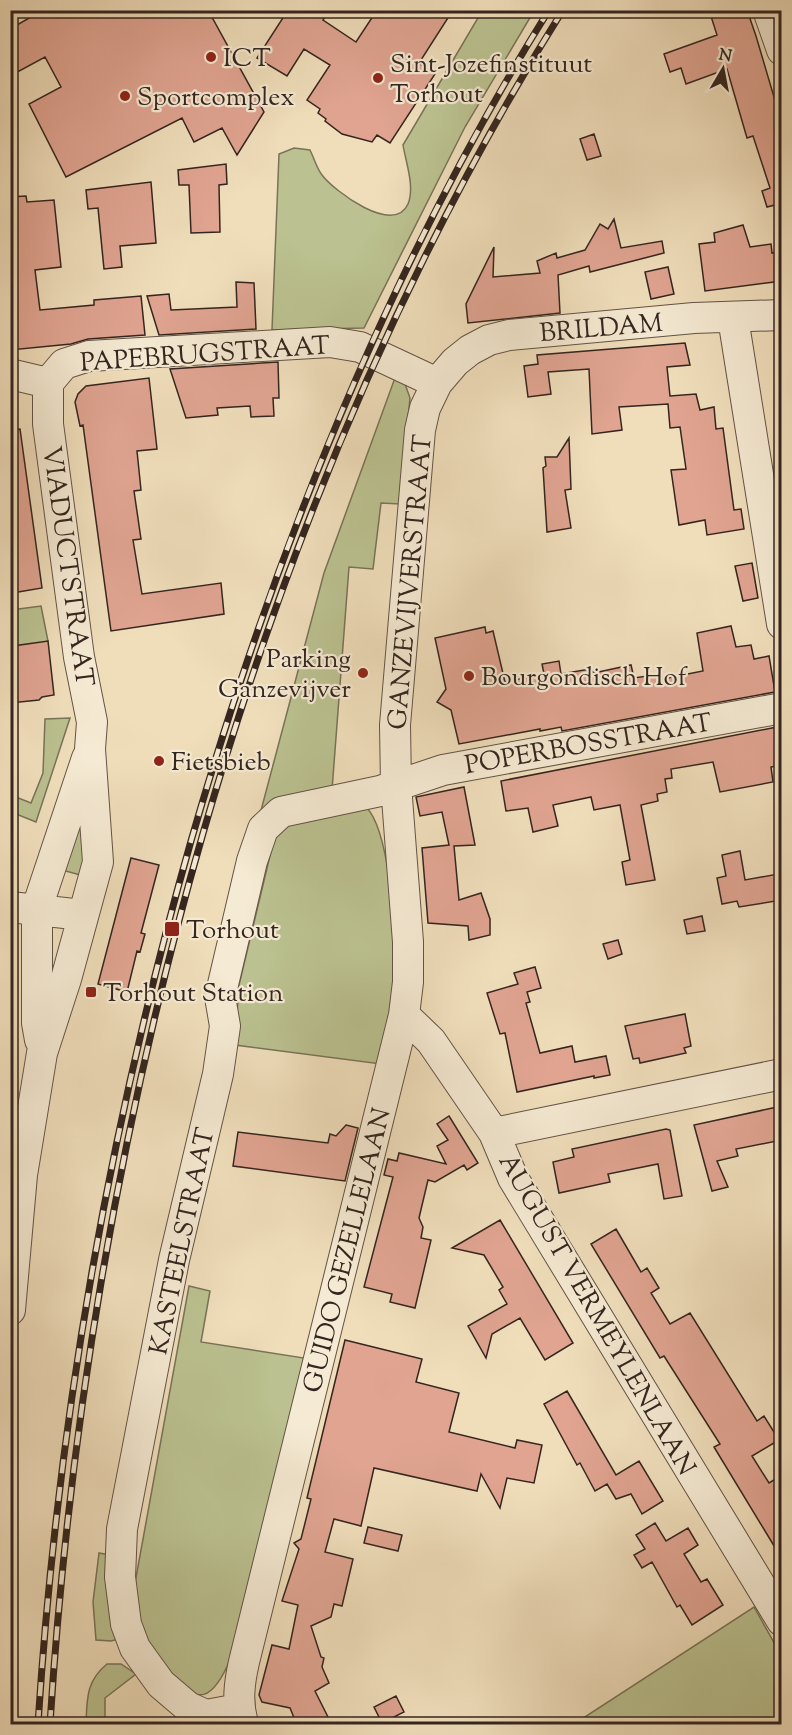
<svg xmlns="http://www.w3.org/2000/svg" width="792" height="1735" viewBox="0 0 792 1735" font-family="'Sorts Mill Goudy',serif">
  <rect width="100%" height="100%" fill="#f0debb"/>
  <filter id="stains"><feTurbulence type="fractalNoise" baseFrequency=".00333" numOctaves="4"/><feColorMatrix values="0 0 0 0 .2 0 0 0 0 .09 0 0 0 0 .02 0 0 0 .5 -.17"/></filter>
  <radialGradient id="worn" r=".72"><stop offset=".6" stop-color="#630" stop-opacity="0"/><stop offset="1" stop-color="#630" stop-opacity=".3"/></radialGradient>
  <path fill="#bbc190" stroke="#787358" stroke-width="1.5" d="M482 11H534L465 127 364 328 272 330 279 154 294 148 310 150C314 158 317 169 322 175 334 191 394 236 408 204 415 187 406 163 403 145Z
    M396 375 405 384 410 398 400 504 381 503 373 569 349 567 332 790C304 790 282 802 259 818L324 573Z
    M41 606 48 641 11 658V610Z
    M70 718 36 822 11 812V795L31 803 43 773 45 719Z
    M84 805V876L62 870Z
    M366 807C389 829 396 929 395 963 395 997 388 1031 381 1064L235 1045 239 985 274 839 293 819Z
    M189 1286 210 1291 201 1342 304 1358 231 1658C213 1700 198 1709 167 1670 157 1658 147 1645 142 1630 138 1619 136 1606 133 1594Z
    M99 1553 115 1556 123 1638 111 1641 96 1640 93 1602Z
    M754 1607 781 1655V1724H574Z
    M107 1664H121L136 1674 105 1698V1724H86C87 1699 86 1681 107 1664Z"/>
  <path fill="#e0a491" stroke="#34251f" stroke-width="1.5" d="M43 10H208L264 112 237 155 222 128 194 142 182 118 66 177 29 104 61 87 45 57 10 76V29Z
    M288 10H329L323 20 356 42 377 10H453L419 63 435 74 390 143 377 135 372 142 342 134 325 121 326 119 318 113 320 109 307 100 330 65 304 49 287 76 257 58Z
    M709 10H747L756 36 782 124V214H778L775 205 767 207 762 191 770 188 753 136 747 138 727 69 686 84 681 68 670 72 664 54 717 35Z
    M594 134 601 156 587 160 580 139Z
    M226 164 227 184 219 185 220 232 191 233 189 185H179L178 170Z
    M151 182 156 243 120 246 122 267 104 269 98 208 88 209 86 190Z
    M26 196 27 202 54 200 61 267 35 270 40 310 94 305V300L141 296 145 335 88 339 71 344 10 350V197Z
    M614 219 621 248 662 241 664 253 590 272 589 266 558 275 560 313 468 323 466 304 494 247 493 277 540 273 537 261 556 253 557 258 585 250 600 224 608 229Z
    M743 225 750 247 771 244 772 253 782 251V281L705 291 699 244 715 242 714 233Z
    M668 267 674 294 651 299 645 272Z
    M236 282 254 283 256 329 159 335 147 296 169 294 171 310 237 307Z
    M685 343 690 365 667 367 670 396 696 394 700 410 714 407 716 429 723 428 734 510 741 509 744 529 707 535 705 520 679 525 671 470 686 469 680 427 670 428 668 404 619 407 622 430 592 434 589 369 548 372 551 394 528 397 524 366 538 364 537 355Z
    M278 362 279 398H273L274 416 251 417 250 406 217 408 218 415 186 418 170 369Z
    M149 378 157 449 137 451 141 490 134 491 141 539 133 540 142 594 221 583 224 614 111 631 83 425 80 426 75 402 78 394 86 386Z
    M20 429 42 588 12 593 10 430Z
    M569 438 571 489 565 490 571 528 547 532 543 468 546 466 545 457H557Z
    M752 563 758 598 743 601 735 566Z
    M731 626 736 647 751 645 754 659 769 656 775 692 562 731 561 727 540 731V729L459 744 451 710 437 702 446 689 435 638 485 627 486 633 493 631 505 682 544 674 542 664 559 661 561 674 590 669 594 673 631 665 634 678 661 674 662 679 703 671 697 633Z
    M48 641 54 695 42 697 39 700 10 703V658L15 657 13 646Z
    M782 726V765L771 767 773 782 720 792 713 762 671 769 672 778 665 779 667 792 657 794 658 801 641 805 655 880 626 885 622 862 630 860 620 805 594 810 591 797 553 805 558 826 533 832 528 808 506 811 501 781Z
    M464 787 475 845 454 846 459 900 481 893 490 919V935L469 940 468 926 428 923 422 848 449 845 442 812 420 816 416 797Z
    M740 851 745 880 778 874 782 893 775 894 776 901 739 907 737 901 722 904 717 878 726 876 722 855Z
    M131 858 159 865 141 933 145 934 140 952 137 951 127 992 98 984Z
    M702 916 705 931 687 934 684 920Z
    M618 940 622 954 608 959 603 944Z
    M535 967 541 988 527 992 530 1002 526 1003 540 1053 572 1046 575 1062 606 1056 610 1075 594 1078V1076L517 1092 505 1033 500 1034 487 993 518 984 514 973Z
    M685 1014 691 1046 684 1048 686 1053 640 1063 639 1058 633 1059 625 1026Z
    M782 1106V1140L736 1149 738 1156 717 1161 728 1187 712 1191 694 1125Z
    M449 1116 478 1163 467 1170 464 1165 435 1182 428 1180 419 1218 423 1227 421 1238 431 1240 415 1308 390 1302 392 1294 364 1287 393 1177 384 1175 388 1159 397 1161 399 1153 446 1164 437 1146 448 1140 437 1124Z
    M346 1125 358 1128 345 1181 233 1166 238 1132 328 1143 330 1134 336 1136Z
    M666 1129 670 1130 682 1196 664 1199 658 1164 608 1174 610 1182 559 1193 553 1162 574 1157 572 1149Z
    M500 1220 573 1343 545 1360 520 1318 492 1334 486 1358 468 1326 507 1304 499 1290 503 1287 484 1255 452 1248Z
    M616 1229 641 1272 647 1268 659 1288 651 1293 670 1324 690 1313 757 1421 764 1416 779 1440 752 1456 769 1483 782 1475V1559L714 1447 720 1444 664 1356 660 1358 591 1244Z
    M345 1340 422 1359 416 1382 459 1393 449 1432 515 1448 517 1440 542 1445 534 1483 507 1478 500 1508 481 1474 477 1491 374 1468 361 1526 334 1519 325 1552 353 1559 342 1606 334 1604 331 1617 311 1626 321 1657 324 1658 322 1667 329 1683 315 1691 332 1725H297L290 1708 262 1702 259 1695 272 1645 289 1649 298 1605 282 1601 299 1549 294 1543 301 1539 311 1499 307 1498Z
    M567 1391 616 1475 639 1461 663 1501 642 1514 631 1494 616 1499 607 1484 595 1491 580 1463 577 1465 544 1404Z
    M655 1523 666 1541 688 1528 698 1545 684 1554 701 1582 707 1579 723 1605 692 1625 680 1605 677 1607 652 1562 642 1568 634 1555 645 1549 636 1535Z
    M368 1527 402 1535 398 1551 364 1543Z
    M396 1696 404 1712 382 1723 374 1707Z"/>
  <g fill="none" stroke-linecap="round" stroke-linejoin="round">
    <defs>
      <path id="minor" d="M768 10 782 50
        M733 318 782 624
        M10 374 48 383
        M48 383 64 364 89 356 330 342 360 347 437 383
        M10 907 83 915
        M404 1015 431 1041 494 1133 513 1178 782 1621
        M40 1040 37 1023V908L87 758
        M494 1133 782 1074
        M10 1310 22 1175 42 1053 66 979 98 862 90 749 92 722 79 657 48 424V383
        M239 1709 206 1715 188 1707 161 1684 135 1648 126 1624 120 1577 122 1529 174 1260 218 1074 225 1026 220 997 252 861 263 829 281 812 380 791 443 770 782 708
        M243 1724C237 1702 239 1684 244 1662L404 1015 408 982V942L396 785 395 725 420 430 425 408 437 383 455 362 470 350 489 340 509 335 694 318 782 315"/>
    </defs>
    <use href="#minor" stroke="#635346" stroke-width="32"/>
    <use href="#minor" stroke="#f5ead3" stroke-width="30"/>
    <defs>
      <path id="rail" d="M38 1724C57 1426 109 1129 191 841 275 550 388 268 549 10
        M50 1724C87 1138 249 510 563 10"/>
    </defs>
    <use href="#rail" stroke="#34251f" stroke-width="7"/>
    <use href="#rail" stroke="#f5ead3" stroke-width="4.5" stroke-dasharray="14" stroke-linecap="butt"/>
  </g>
  <g fill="#8f2418" stroke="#f5ead3" stroke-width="2">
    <circle cx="211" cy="57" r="6"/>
    <circle cx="378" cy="78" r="6"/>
    <circle cx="125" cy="96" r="6"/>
    <circle cx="363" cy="673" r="6"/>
    <circle cx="469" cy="676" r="6"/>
    <circle cx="159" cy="761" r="6"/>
    <rect x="164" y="921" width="16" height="16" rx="3"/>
    <rect x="85" y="986" width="12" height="12" rx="3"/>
  </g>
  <g text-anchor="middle" stroke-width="4.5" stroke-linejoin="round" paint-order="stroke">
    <g font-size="26" fill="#34251f" stroke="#f5ead3" text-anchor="start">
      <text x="223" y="66">ICT</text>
      <text x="390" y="72">Sint-Jozefinstituut<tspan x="390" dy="30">Torhout</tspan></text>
      <text x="137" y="105">Sportcomplex</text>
      <text x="351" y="667" text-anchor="end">Parking<tspan x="351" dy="30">Ganzevijver</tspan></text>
      <text x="481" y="685">Bourgondisch Hof</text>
      <text x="171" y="770">Fietsbieb</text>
      <text x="186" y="938">Torhout</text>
      <text x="103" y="1001">Torhout Station</text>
    </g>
    <g font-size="26" fill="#34251f" stroke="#f5ead3">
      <text transform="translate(601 327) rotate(-5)" y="9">BRILDAM</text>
      <text transform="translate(205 353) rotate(-4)" y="9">PAPEBRUGSTRAAT</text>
      <text transform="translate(69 566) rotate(82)" y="9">VIADUCTSTRAAT</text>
      <text transform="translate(409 582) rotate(-85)" y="9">GANZEVIJVERSTRAAT</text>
      <text transform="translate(588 743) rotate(-10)" y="9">POPERBOSSTRAAT</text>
      <text transform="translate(181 1241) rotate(-78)" y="9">KASTEELSTRAAT</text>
      <text transform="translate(346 1250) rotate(-76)" y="9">GUIDO GEZELLELAAN</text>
      <text transform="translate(598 1314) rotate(60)" y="9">AUGUST VERMEYLENLAAN</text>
    </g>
  </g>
  <rect width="792" height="1735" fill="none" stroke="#f0debb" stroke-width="36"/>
  <rect x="12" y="12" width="768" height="1711" fill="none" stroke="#34251f" stroke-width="3"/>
  <rect x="18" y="18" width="756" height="1699" fill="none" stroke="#34251f" stroke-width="1.5"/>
  <g transform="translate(723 69) rotate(10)" stroke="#f5ead3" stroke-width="4.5" paint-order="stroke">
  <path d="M0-4.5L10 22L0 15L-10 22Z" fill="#34251f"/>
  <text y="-9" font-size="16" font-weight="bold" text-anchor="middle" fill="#34251f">N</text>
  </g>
  <rect width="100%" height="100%" filter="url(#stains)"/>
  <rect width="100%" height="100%" fill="url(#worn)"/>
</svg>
